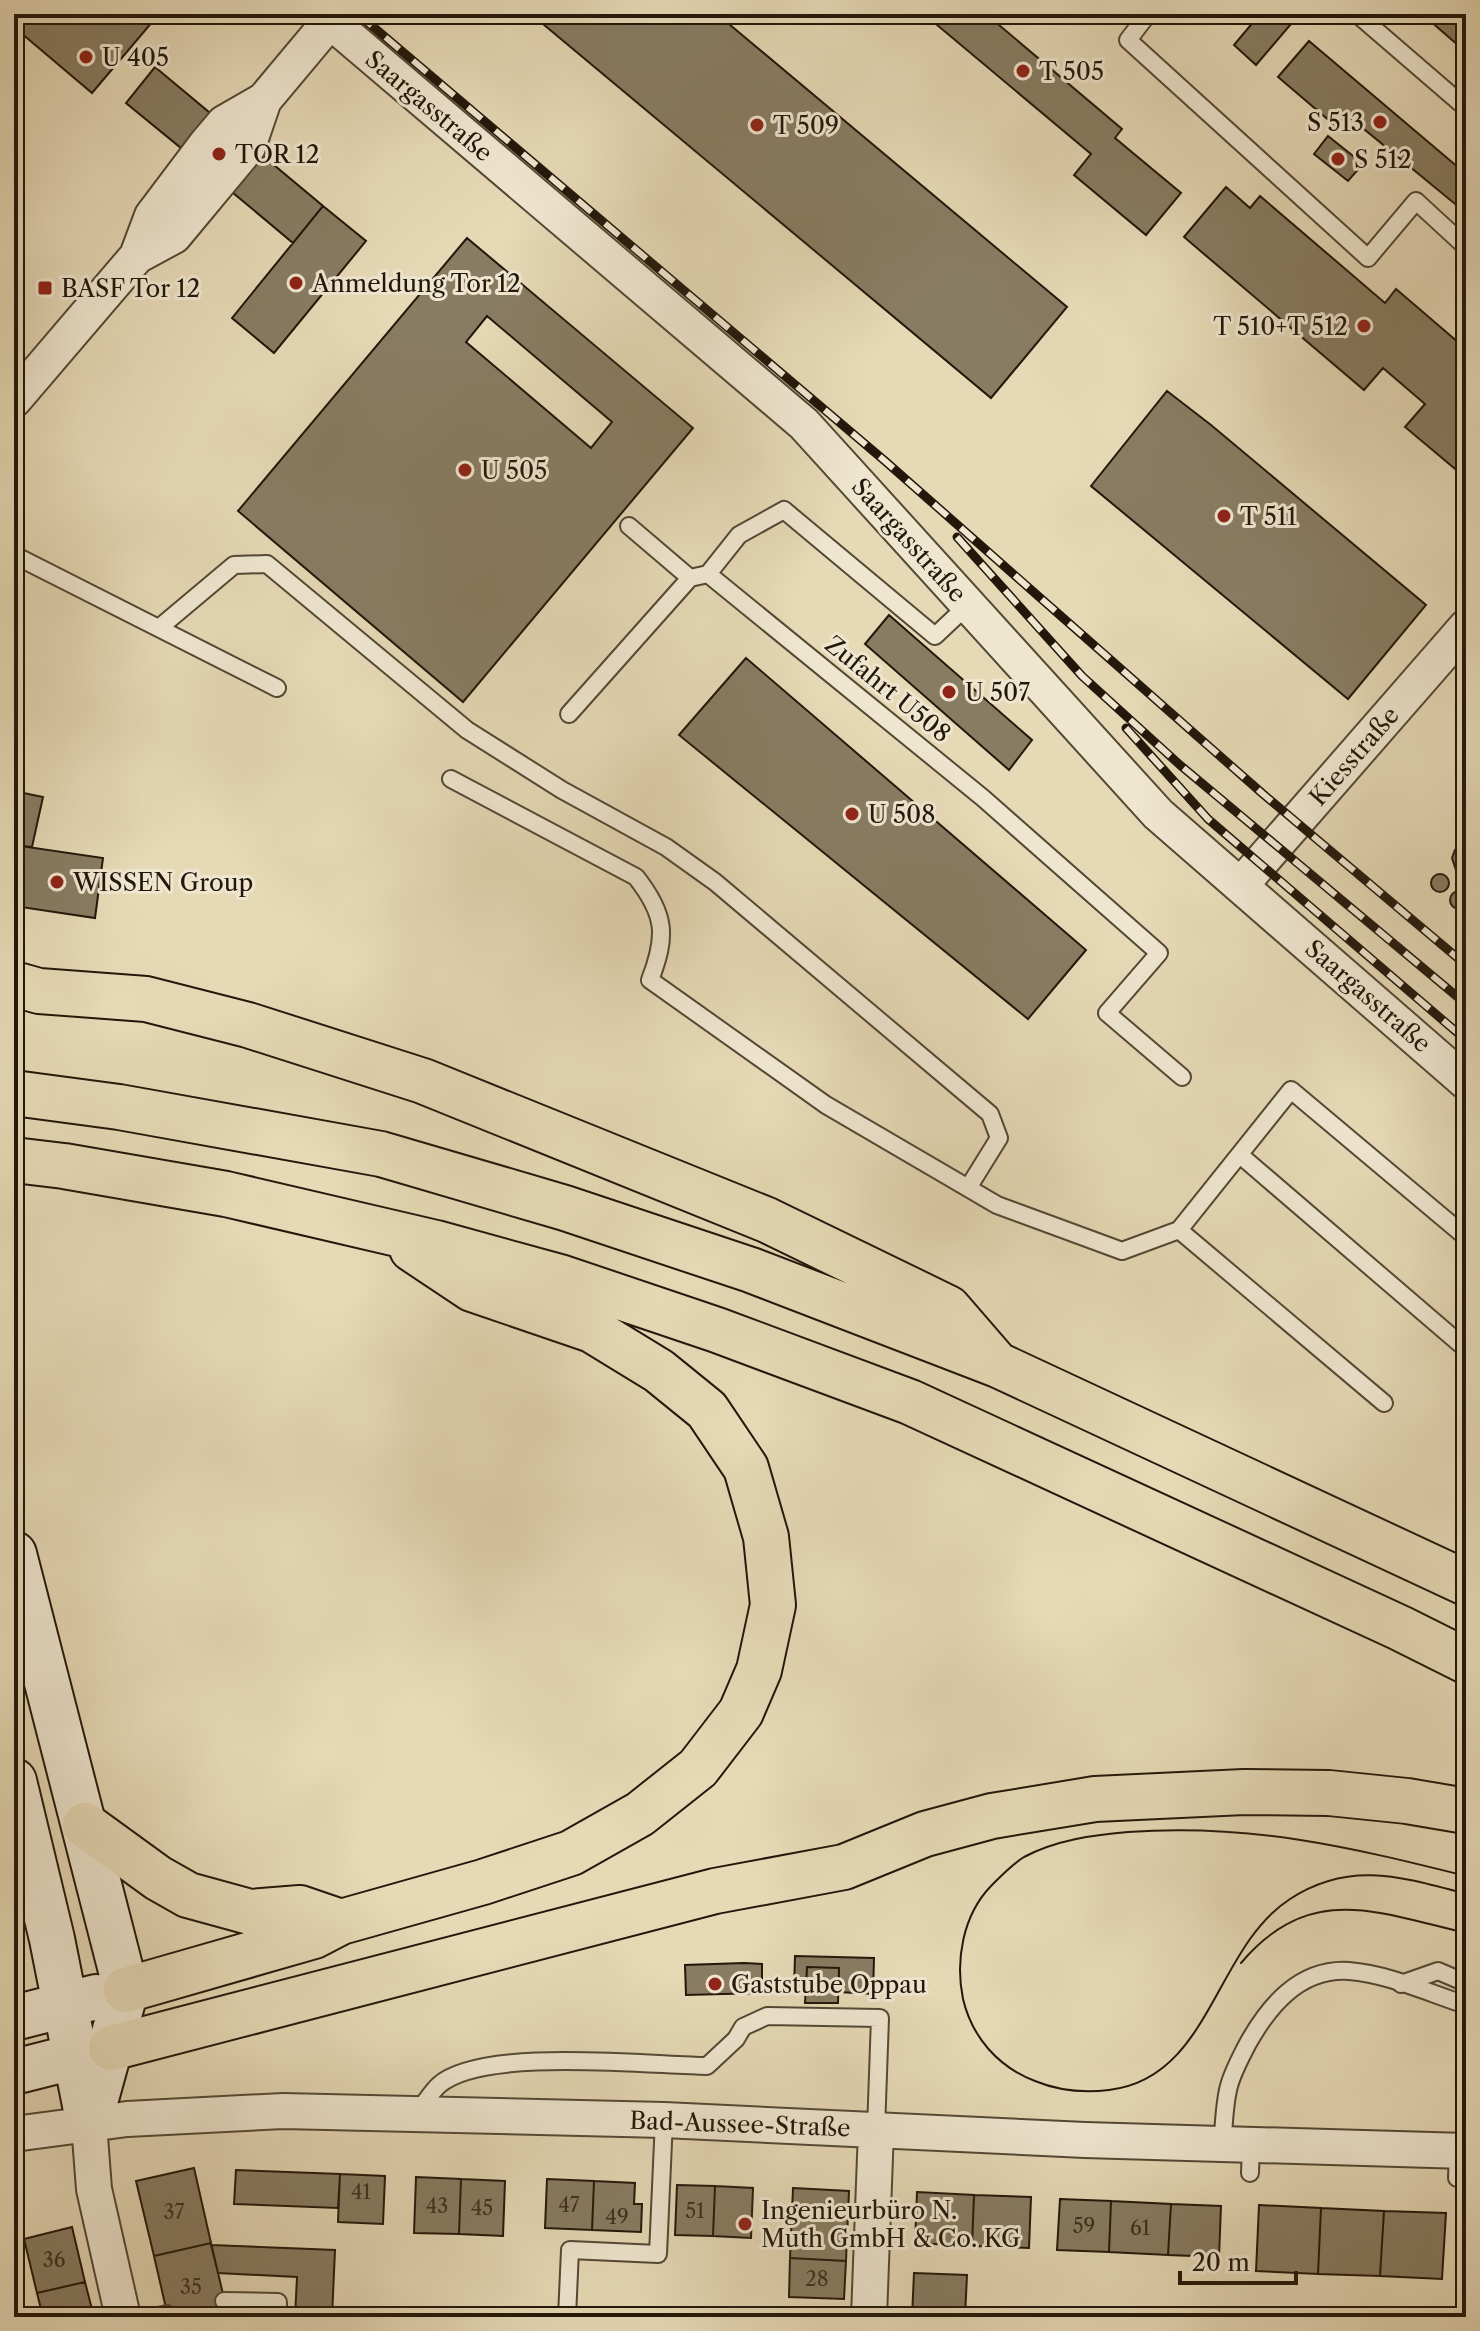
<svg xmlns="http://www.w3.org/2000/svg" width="1480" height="2331" font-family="'Libre Caslon Text',serif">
  <rect width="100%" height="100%" fill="#e6d9b6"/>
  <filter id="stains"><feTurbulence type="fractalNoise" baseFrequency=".0025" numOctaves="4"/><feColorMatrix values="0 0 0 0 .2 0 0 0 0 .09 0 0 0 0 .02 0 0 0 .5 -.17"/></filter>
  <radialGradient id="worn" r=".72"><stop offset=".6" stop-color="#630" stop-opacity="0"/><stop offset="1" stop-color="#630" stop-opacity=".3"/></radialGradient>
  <path fill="#887c63" stroke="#22170a" stroke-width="2" fill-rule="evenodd" d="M 14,14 L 159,14 L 92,93 L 14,27 Z
    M 531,14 L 717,14 L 1067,307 L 991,398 Z
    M 924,14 L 986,14 L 1122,129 L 1115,138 L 1181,193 L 1146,235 L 1074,175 L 1091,154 Z
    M 1260,14 L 1293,14 L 1297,17 L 1256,65 L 1234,45 Z
    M 1422,14 L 1466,14 L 1466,52 Z
    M 1309,41 L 1466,174 L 1466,213 L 1348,116 L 1338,128 L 1278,77 Z
    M 155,67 L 210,113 L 181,148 L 126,103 Z
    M 1328,136 L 1363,164 L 1348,181 L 1314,154 Z
    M 262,155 L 323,206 L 293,243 L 232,192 Z
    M 1226,187 L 1250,208 L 1260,196 L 1385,303 L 1396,289 L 1466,349 L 1466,478 L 1405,427 L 1425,404 L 1383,368 L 1364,390 L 1184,237 Z
    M 323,206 L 366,241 L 274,353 L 232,318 Z
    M 467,238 L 693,428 L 463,702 L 238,511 ZM 487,316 L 612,422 L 591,448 L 466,342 Z
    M 1167,391 L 1211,425 L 1426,605 L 1348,699 L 1091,486 Z
    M 889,615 L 1032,740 L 1009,770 L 865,644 Z
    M 746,658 L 1086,950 L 1028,1019 L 679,735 Z
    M 14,791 L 43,797 L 32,847 L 14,845 Z
    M 1465,843 L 1466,843 L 1466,875 L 1456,870 L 1452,858 L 1455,850 Z
    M 14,845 L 103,858 L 95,918 L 14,906 Z
    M1431 883a9 9 0 1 1 18 0a9 9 0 1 1-18 0Z
    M1450 900a9 9 0 1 1 18 0a9 9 0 1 1-18 0Z
    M 795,1956 L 874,1958 L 873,1994 L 839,1992 L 839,1968 L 807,1967 L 806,1991 L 794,1991 Z
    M 744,1963 L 762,1964 L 762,1993 L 686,1995 L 685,1965 Z
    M 807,1967 L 839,1968 L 838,2003 L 805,2003 Z
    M 194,2168 L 211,2243 L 154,2256 L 136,2181 Z
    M 236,2170 L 340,2174 L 338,2208 L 234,2204 Z
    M 340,2174 L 385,2176 L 383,2224 L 338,2222 Z
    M 416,2177 L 461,2179 L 459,2234 L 414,2233 Z
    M 461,2179 L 505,2181 L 503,2236 L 459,2234 Z
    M 547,2179 L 594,2181 L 592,2230 L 545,2228 Z
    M 594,2181 L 635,2183 L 634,2204 L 642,2204 L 641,2232 L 592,2230 Z
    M 677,2185 L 715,2186 L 713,2236 L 675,2235 Z
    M 715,2186 L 753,2188 L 751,2238 L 713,2236 Z
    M 793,2188 L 849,2191 L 846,2261 L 790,2258 Z
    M 917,2192 L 974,2195 L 972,2246 L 915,2243 Z
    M 974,2195 L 1031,2197 L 1029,2248 L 972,2246 Z
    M 1060,2199 L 1111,2201 L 1109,2252 L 1057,2250 Z
    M 1111,2201 L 1171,2204 L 1168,2255 L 1109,2252 Z
    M 1171,2204 L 1221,2206 L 1219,2257 L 1168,2255 Z
    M 1259,2205 L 1321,2208 L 1318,2274 L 1256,2271 Z
    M 1321,2208 L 1384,2211 L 1380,2276 L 1318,2274 Z
    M 1384,2211 L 1446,2213 L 1442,2279 L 1380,2276 Z
    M 72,2227 L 85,2282 L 37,2293 L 24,2239 Z
    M 211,2243 L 227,2311 L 203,2317 L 168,2317 L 154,2256 Z
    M 211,2245 L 335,2250 L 332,2317 L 295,2317 L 297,2277 L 218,2273 Z
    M 790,2258 L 846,2261 L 844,2299 L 789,2297 Z
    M 914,2273 L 967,2275 L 965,2317 L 912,2317 Z
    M 85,2282 L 94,2317 L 43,2317 L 37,2293 Z"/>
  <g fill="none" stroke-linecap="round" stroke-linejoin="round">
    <g stroke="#534835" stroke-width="20">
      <path id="lane" d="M 1148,14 L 1128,40 L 1368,258 L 1416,201 L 1466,247
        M 1357,14 L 1466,108
        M 629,526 L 690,578
        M 14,555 L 277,688
        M 968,605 L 935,636 L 784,510 L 739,535 L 708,574 L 983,798 L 1159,953 L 1107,1013 L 1182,1077
        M 159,628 L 234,565 L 267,564 L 467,730 L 562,790 L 666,847 L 715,882 L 990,1114 L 999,1138 L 968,1188
        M 569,714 L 690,578 L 708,574
        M 451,779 L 636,877 C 666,915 667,936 650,980 L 826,1105 L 968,1188 L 997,1205 L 1122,1251 L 1179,1230 L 1291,1090 L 1466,1237
        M 1240,1155 L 1466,1349
        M 1179,1230 L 1384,1403
        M 1401,1984 L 1438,1971 L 1466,1983
        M 416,2114 C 424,2105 431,2092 439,2085 C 482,2047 647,2065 707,2066 L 736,2039 L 743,2027 L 767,2016 L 880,2018 L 876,2130
        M 1222,2145 C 1224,2127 1224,2108 1228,2090 C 1231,2075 1240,2059 1247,2045 C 1268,2007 1299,1968 1349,1971 C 1388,1974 1429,1993 1466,2005
        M 1250,2173 L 1251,2145
        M 1457,2178 L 1458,2151
        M 224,2301 L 278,2302 L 278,2317
        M 155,2317 L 167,2314
        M 567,2317 L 570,2250 L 658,2254 L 664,2120"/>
    </g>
    <g stroke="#534835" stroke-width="38">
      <path id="street" d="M 330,21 L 804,424 L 1158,814 L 1466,1082
        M 137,256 L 152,216 L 207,143 L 224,123 L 264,100 L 336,14
        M 14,400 L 137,256 L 174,236 L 248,147 L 264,100
        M 1241,885 L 1466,627
        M 89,2124 L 94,2189 L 123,2317
        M 14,2134 L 127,2119 L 283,2111 L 664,2120 L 1085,2140 L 1466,2151
        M 869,2317 L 876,2130"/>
    </g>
    <g stroke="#22170a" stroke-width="48">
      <path id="secondary" d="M 14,1554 L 126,1990 L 89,2124
        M 14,1781 L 52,1939 L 87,2115
        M 14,2018 L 96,1997
        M 14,2072 L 105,2049"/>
    </g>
    <g stroke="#22170a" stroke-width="48">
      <path id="highway" d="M 14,984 L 39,991 L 146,999 L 248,1025 L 423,1081 L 767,1220 L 948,1308 L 993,1360
        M 14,1093 L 119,1107 L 381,1154 L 565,1208 L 751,1270 L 998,1365 L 1466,1583
        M 14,1160 L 64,1166 L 226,1194 L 436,1243 L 563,1278 L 717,1330 L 910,1402 L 1400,1628 L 1466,1661
        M 85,1825 L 158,1878 L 188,1895 L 250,1912 L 300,1908 L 341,1922
        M 126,1990 L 314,1936 L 341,1922 L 483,1882 L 571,1853 L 640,1814 L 698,1768 L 741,1712 L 759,1670 L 773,1605 L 766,1537 L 746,1468 L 707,1410 L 659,1371 L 592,1330 L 472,1289 L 412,1249
        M 111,2048 L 715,1891 L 844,1867 L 925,1834 L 992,1816 L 1095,1799 L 1244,1792 L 1329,1793 L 1407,1801 L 1466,1811"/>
    </g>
    <use href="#lane" stroke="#efe6d0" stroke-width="16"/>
    <use href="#street" stroke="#efe6d0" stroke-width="34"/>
    <use href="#secondary" stroke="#efe6d0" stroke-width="44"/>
    <use href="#highway" stroke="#e6d9b6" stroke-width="44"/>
    <path stroke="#22170a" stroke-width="2" d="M 1466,1876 C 1350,1847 1249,1823 1128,1832 C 1093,1835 1056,1840 1024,1857 C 1011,1865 1002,1875 991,1886 C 963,1915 955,1960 963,1999 C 972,2037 998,2067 1035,2081 C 1059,2091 1083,2093 1109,2090 C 1211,2078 1214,1948 1290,1899 C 1350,1860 1402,1877 1466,1894
      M 1241,1963 C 1310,1881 1379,1913 1466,1933"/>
    <g stroke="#22170a" stroke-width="9">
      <path id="rail" d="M 358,14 L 885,461 L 1263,794 L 1466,965
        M 957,537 L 1082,676 L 1180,765 L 1466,1004
        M 1126,728 L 1208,819 L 1466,1040"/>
    </g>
    <use href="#rail" stroke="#efe6d0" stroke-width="6" stroke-dasharray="18" stroke-linecap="butt"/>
  </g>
  <g fill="#8f2418" stroke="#efe6d0" stroke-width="3">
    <circle cx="86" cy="57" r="8"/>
    <circle cx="1023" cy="71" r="8"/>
    <circle cx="1380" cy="122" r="8"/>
    <circle cx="757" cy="125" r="8"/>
    <circle cx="219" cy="154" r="8"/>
    <circle cx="1338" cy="159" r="8"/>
    <circle cx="296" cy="283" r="8"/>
    <rect x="37" y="280" width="16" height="16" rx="4"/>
    <circle cx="1364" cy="326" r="8"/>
    <circle cx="465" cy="470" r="8"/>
    <circle cx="1224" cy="516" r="8"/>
    <circle cx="949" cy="692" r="8"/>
    <circle cx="852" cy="814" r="8"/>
    <circle cx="57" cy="882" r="8"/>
    <circle cx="715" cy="1984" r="8"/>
    <circle cx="745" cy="2224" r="8"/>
  </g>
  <g text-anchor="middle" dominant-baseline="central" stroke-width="6" stroke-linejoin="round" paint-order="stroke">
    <g font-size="20" fill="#3c3020">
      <text x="361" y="2192">41</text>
      <text x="569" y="2205">47</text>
      <text x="437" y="2206">43</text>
      <text x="482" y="2208">45</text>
      <text x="695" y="2211">51</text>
      <text x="174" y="2212">37</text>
      <text x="617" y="2217">49</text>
      <text x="1084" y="2226">59</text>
      <text x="1140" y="2228">61</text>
      <text x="54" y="2260">36</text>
      <text x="817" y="2279">28</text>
      <text x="191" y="2287">35</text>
    </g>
    <g font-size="24" fill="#22170a" stroke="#efe6d0" text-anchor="start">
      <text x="102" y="57">U 405</text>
      <text x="1039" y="71">T 505</text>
      <text x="1364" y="122" text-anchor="end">S 513</text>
      <text x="773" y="125">T 509</text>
      <text x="235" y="154">TOR 12</text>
      <text x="1354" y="159">S 512</text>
      <text x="312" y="283">Anmeldung Tor 12</text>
      <text x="61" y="288">BASF Tor 12</text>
      <text x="1348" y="326" text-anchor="end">T 510+T 512</text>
      <text x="481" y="470">U 505</text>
      <text x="1240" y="516">T 511</text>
      <text x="965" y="692">U 507</text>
      <text x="868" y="814">U 508</text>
      <text x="73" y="882">WISSEN Group</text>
      <text x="731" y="1984">Gaststube Oppau</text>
      <text x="761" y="2210">Ingenieurbüro N.<tspan x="761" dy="28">Muth GmbH &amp; Co. KG</tspan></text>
    </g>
    <g font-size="24" fill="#22170a" stroke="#efe6d0">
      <text transform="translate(429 106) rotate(40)">Saargasstraße</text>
      <text transform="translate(909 540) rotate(48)">Saargasstraße</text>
      <text transform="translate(888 689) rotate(39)">Zufahrt U508</text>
      <text transform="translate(1354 756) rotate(-49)">Kiesstraße</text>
      <text transform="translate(1368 996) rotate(41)">Saargasstraße</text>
      <text transform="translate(740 2124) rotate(2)">Bad-Aussee-Straße</text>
    </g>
  </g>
  <rect width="1480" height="2331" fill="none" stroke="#e6d9b6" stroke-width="48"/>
  <rect x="16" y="16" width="1448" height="2299" fill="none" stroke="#22170a" stroke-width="4"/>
  <rect x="24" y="24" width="1432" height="2283" fill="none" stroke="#22170a" stroke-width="2"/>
  <path d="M1180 2271v12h116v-12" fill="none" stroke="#22170a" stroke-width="4"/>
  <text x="1192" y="2271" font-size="24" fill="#22170a" stroke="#efe6d0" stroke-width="6" paint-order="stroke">20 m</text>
  <rect width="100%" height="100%" filter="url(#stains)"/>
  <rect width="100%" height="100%" fill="url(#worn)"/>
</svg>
